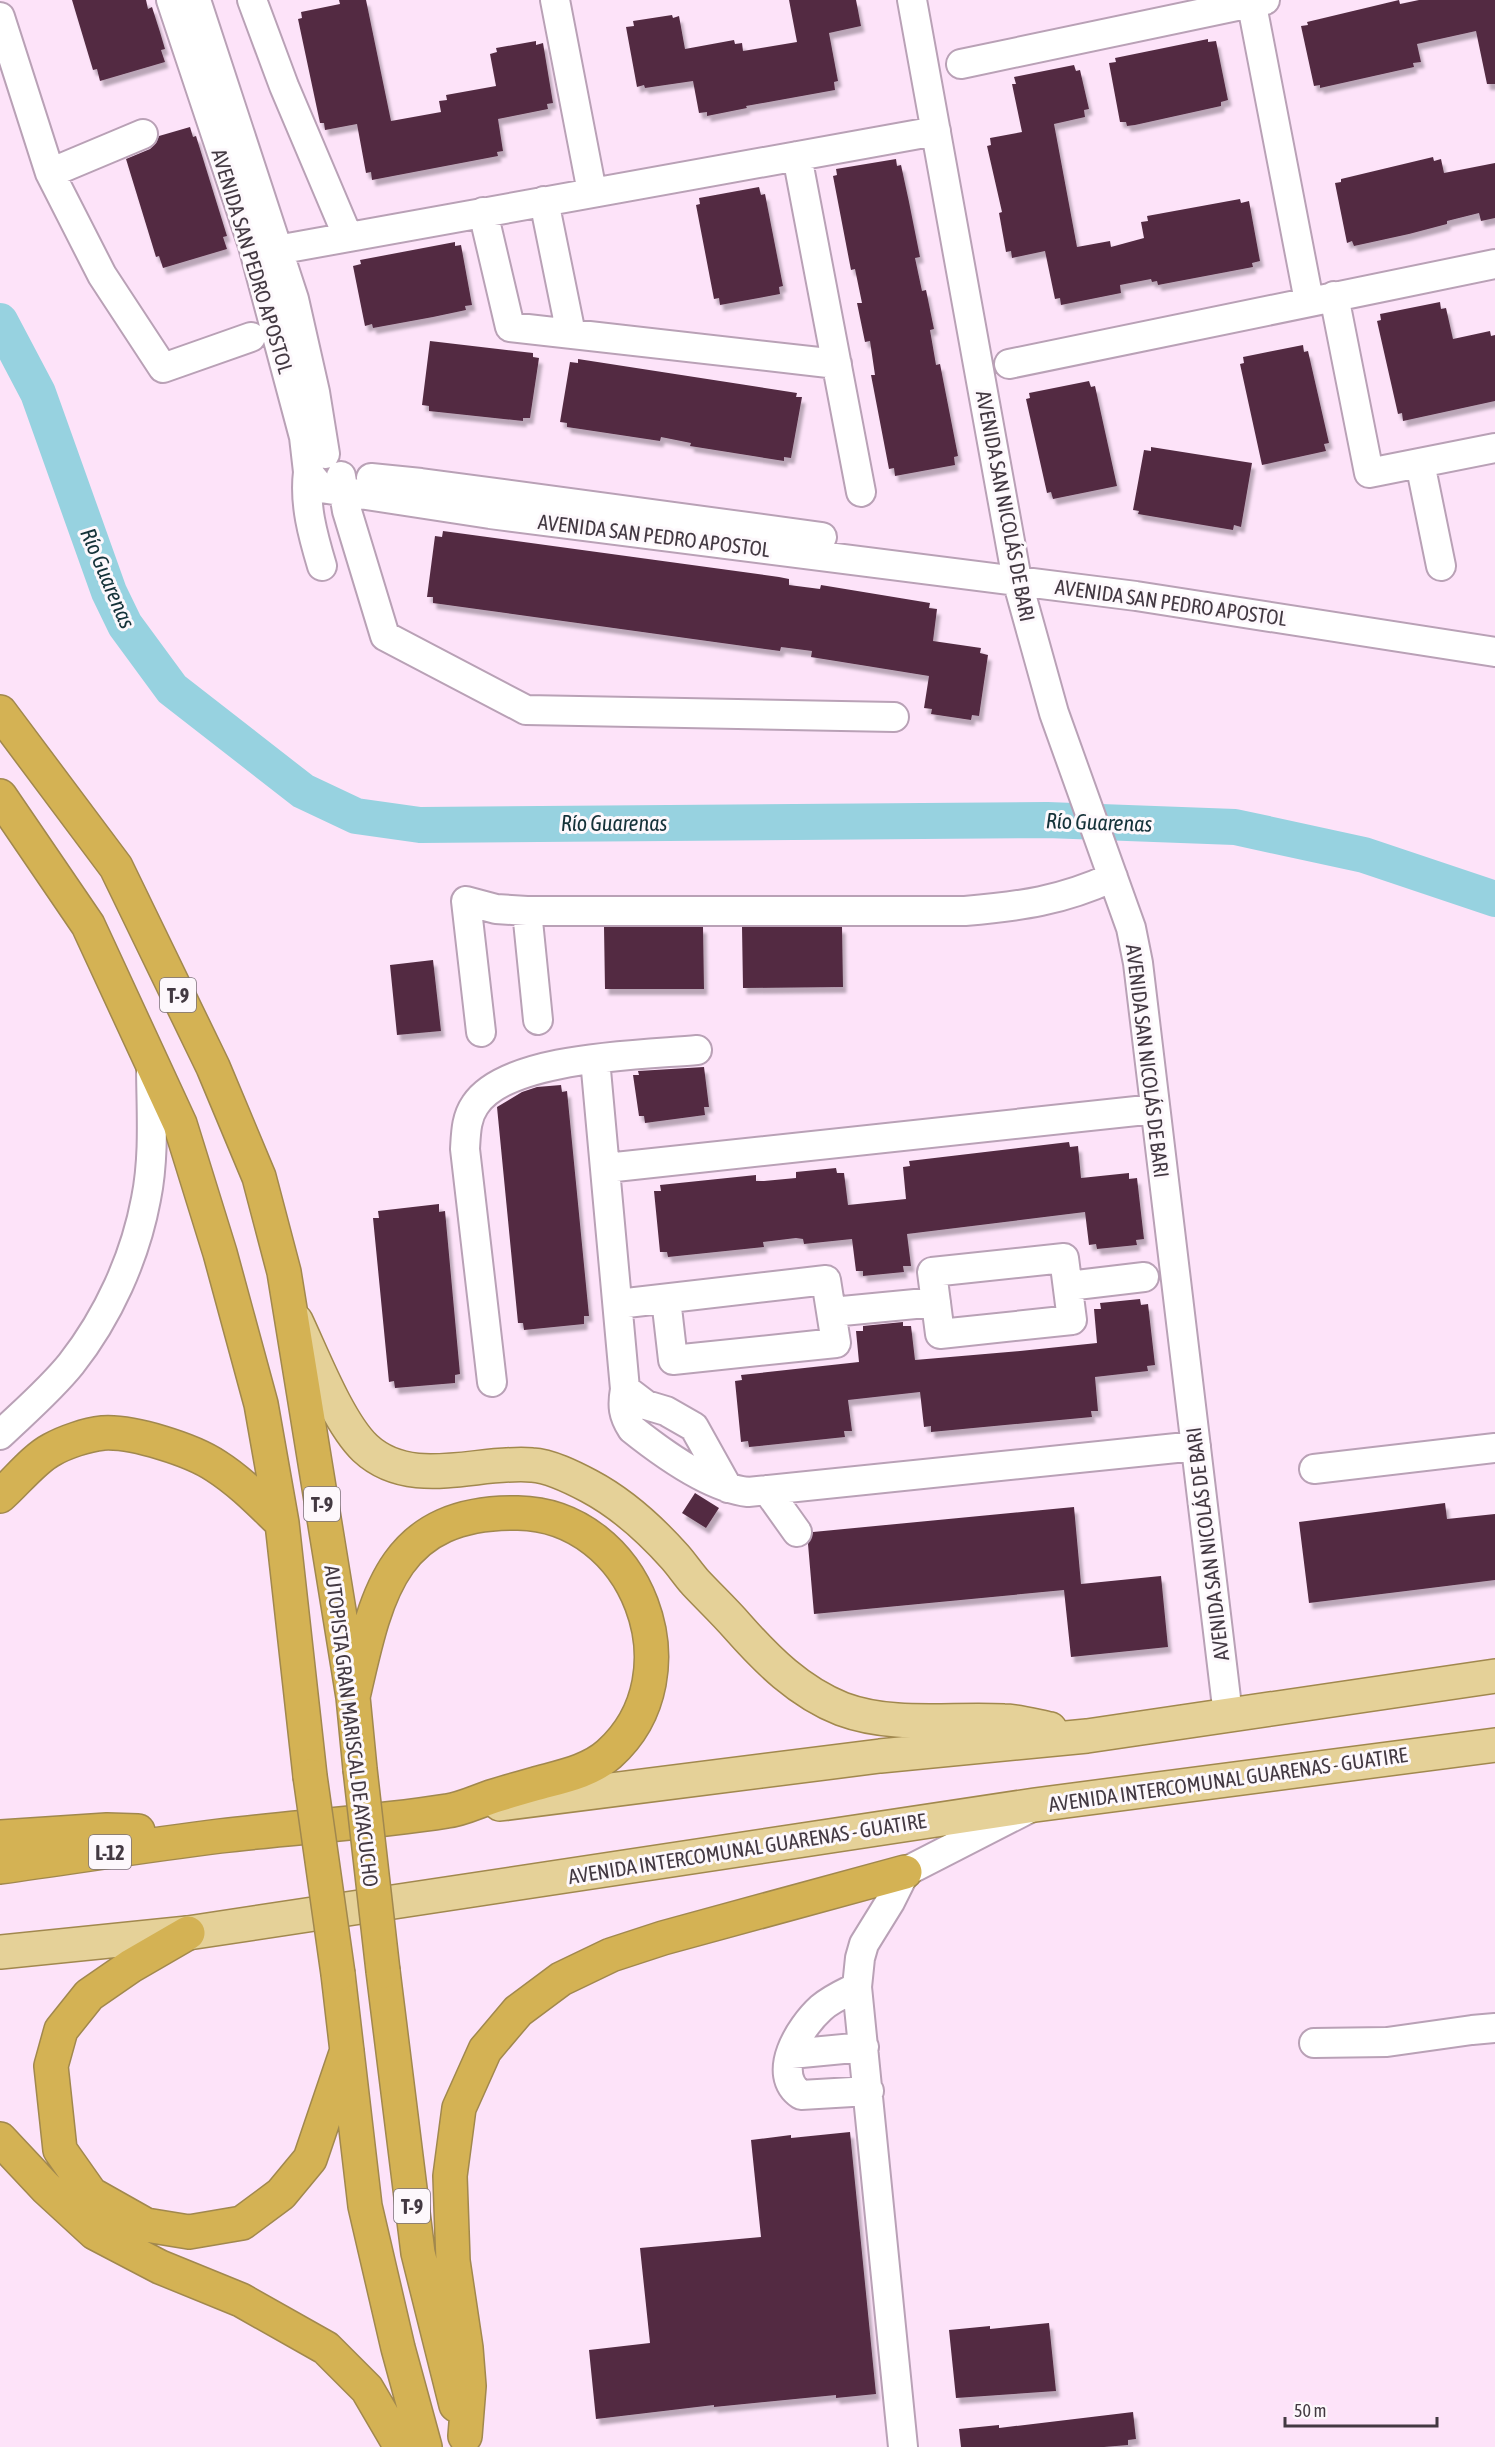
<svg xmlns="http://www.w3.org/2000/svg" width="1495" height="2447" font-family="'Asap Condensed',sans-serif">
  <defs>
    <filter id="shadow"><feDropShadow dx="3.5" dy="6" stdDeviation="1.5" flood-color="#0004"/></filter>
  </defs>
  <rect width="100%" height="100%" fill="#fde3f9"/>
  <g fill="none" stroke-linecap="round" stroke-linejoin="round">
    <path stroke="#97d2e0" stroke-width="36" d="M 0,321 L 38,393 L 109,592 L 125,625 L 172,689 L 303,791 L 356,816 L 420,825 L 1047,820 L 1235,827 L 1364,855 L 1495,899"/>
  </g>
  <path fill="#522c42" filter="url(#shadow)" d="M 72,0 L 146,0 L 148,9 L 152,7 L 160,32 L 165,49 L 161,50 L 165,62 L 100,81 L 97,69 L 93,70 Z
    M 339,0 L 366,0 L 391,121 L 441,112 L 439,101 L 447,100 L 446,95 L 496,86 L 490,54 L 497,52 L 496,48 L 536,41 L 536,45 L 543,43 L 553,103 L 547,104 L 548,109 L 498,119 L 503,151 L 497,152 L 498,156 L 372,180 L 371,172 L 366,173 L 357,124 L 325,130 L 324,123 L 320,123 L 298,19 L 302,18 L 301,12 L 340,4 Z
    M 789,0 L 856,0 L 861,26 L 829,33 L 838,81 L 834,82 L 835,90 L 746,106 L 747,108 L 707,116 L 707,112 L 699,113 L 693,81 L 645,88 L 644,85 L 637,87 L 626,27 L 634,26 L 633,21 L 672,15 L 673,18 L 679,16 L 685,49 L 734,40 L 735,44 L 742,43 L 743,51 L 797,42 Z
    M 1399,0 L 1400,4 L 1419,0 L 1495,0 L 1495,84 L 1487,84 L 1476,31 L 1417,44 L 1421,62 L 1413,63 L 1414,67 L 1320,88 L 1320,85 L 1314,86 L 1301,26 L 1308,25 L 1307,22 Z
    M 1208,39 L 1208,42 L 1216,41 L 1228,100 L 1221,102 L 1221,106 L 1135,125 L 1127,126 L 1126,122 L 1120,122 L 1109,63 L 1116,62 L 1115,58 Z
    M 1074,65 L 1076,71 L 1080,70 L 1089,109 L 1084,110 L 1085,117 L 1054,124 L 1077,247 L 1110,241 L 1111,247 L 1144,238 L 1141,222 L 1148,221 L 1147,216 L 1240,199 L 1241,203 L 1249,201 L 1260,261 L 1252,263 L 1253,267 L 1158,285 L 1157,281 L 1152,282 L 1151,279 L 1120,285 L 1121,293 L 1061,305 L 1060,298 L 1055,299 L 1045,251 L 1012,258 L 1011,251 L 1006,252 L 999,213 L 1002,212 L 987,146 L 991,145 L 990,138 L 1022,132 L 1012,84 L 1016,84 L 1014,77 Z
    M 190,127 L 193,137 L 196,136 L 227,236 L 223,237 L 227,249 L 163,268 L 159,256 L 156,257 L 126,159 L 150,149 L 156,143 L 159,136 Z
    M 1433,157 L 1434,161 L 1441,159 L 1444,173 L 1495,163 L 1495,218 L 1481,221 L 1479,213 L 1447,221 L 1447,224 L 1409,234 L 1354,246 L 1352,241 L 1347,243 L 1335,183 L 1341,182 L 1341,179 Z
    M 896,159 L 897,166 L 901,165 L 909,202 L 920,257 L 915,258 L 922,291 L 926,290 L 934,329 L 930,330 L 936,365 L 940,364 L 958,456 L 954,457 L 955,465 L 895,476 L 894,468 L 889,469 L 871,375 L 875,375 L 870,341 L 865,342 L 857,303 L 862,303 L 855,269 L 851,270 L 833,176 L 837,175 L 836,169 Z
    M 759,187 L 761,195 L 765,194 L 783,286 L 779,287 L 780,294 L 720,305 L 719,298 L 714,299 L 696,205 L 700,204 L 699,198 Z
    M 455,242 L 455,246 L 461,245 L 472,305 L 465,306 L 466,310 L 433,317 L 373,328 L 372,324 L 365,326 L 353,266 L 361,264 L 360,260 Z
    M 1440,302 L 1441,309 L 1446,308 L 1453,339 L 1490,331 L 1491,336 L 1495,335 L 1495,401 L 1403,421 L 1402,413 L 1398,414 L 1377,321 L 1381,320 L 1380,314 Z
    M 430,341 L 533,353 L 533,357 L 539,358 L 530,418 L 523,418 L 523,421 L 429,411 L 429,406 L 422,405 Z
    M 1303,345 L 1304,352 L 1308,351 L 1329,443 L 1324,444 L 1326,451 L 1262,465 L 1240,364 L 1244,363 L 1243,357 Z
    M 578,359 L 797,393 L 796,397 L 802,397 L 791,458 L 784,457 L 784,461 L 690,446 L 691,443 L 661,437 L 660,441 L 567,427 L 567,423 L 560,422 L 570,362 L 578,363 Z
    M 1089,381 L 1091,387 L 1095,386 L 1117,486 L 1053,499 L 1051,492 L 1047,493 L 1026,399 L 1030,398 L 1029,393 Z
    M 1151,447 L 1252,463 L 1241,527 L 1234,525 L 1233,530 L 1215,527 L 1138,514 L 1139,511 L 1133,510 L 1144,450 L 1151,451 Z
    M 443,531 L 779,577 L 789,579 L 789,585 L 820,589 L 821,585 L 930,603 L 929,608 L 937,609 L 933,641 L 981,648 L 980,653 L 988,655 L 979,716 L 972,715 L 971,720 L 931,714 L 932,709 L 924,708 L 929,676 L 811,657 L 812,651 L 781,647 L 780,651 L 433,603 L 433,597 L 427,597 L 435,536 L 442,537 Z
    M 604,927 L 703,927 L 704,989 L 605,989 Z
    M 742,927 L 842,927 L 843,987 L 743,988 Z
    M 433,960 L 441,1031 L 397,1035 L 390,965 Z
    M 704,1067 L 709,1107 L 704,1107 L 705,1115 L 645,1123 L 644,1116 L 639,1116 L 633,1075 L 639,1075 L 638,1071 Z
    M 561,1085 L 562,1092 L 567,1091 L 589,1316 L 584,1316 L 584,1324 L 524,1330 L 523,1323 L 518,1323 L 497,1107 L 522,1092 L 537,1087 Z
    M 1069,1142 L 1070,1147 L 1078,1146 L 1081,1178 L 1129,1173 L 1129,1179 L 1137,1178 L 1144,1239 L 1136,1240 L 1137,1245 L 1097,1249 L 1096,1244 L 1089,1245 L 1085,1212 L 907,1234 L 911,1266 L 903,1266 L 904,1272 L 863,1276 L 863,1271 L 856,1271 L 852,1239 L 804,1244 L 803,1239 L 796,1238 L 763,1242 L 764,1247 L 668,1257 L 667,1252 L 660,1252 L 654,1191 L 661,1191 L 660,1185 L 756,1175 L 756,1181 L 764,1181 L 796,1178 L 796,1172 L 836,1168 L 837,1173 L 844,1173 L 848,1205 L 906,1199 L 903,1167 L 910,1166 L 909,1161 Z
    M 439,1204 L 439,1212 L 445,1211 L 460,1374 L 455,1375 L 455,1383 L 395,1388 L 394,1381 L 389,1382 L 373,1218 L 379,1218 L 378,1211 Z
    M 1140,1299 L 1141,1305 L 1148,1304 L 1155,1365 L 1147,1366 L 1148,1371 L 1095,1377 L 1098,1411 L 1091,1411 L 1092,1417 L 931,1432 L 931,1426 L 924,1427 L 920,1392 L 848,1400 L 852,1431 L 844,1431 L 845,1437 L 749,1447 L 748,1441 L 741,1442 L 735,1381 L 742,1380 L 741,1375 L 859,1362 L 856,1331 L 863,1331 L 863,1326 L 903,1322 L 903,1326 L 911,1326 L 915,1360 L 1020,1351 L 1097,1343 L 1094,1309 L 1101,1309 L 1100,1303 Z
    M 695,1493 L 719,1508 L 706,1528 L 682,1513 Z
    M 1445,1503 L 1447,1519 L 1495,1514 L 1495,1580 L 1309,1603 L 1299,1522 Z
    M 1074,1507 L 1081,1584 L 1161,1576 L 1168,1647 L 1071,1657 L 1064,1590 L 814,1614 L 808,1544 L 813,1532 Z
    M 850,2132 L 876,2394 L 836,2398 L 836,2395 L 714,2407 L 714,2405 L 596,2419 L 589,2350 L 650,2343 L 640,2248 L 761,2237 L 751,2140 L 791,2135 L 791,2138 Z
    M 1049,2323 L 1056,2391 L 956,2398 L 949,2330 L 990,2326 L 990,2329 Z
    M 1133,2412 L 1136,2439 L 1128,2440 L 1128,2445 L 1104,2447 L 961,2447 L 959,2429 L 999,2425 L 999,2428 Z"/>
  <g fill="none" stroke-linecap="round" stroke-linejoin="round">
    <g stroke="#b9a1b6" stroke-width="32">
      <path id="minor" d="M 171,0 L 253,246 L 304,437 L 308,472 L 321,488 L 490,514 L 1136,596 L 1495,652
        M 196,0 L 294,299 L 315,392 L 325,454
        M 252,0 L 284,86 L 348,237
        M 555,0 L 592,192
        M 912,0 L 1017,580 L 1054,713 L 1131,928 L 1138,963 L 1228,1715
        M 1251,0 L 1309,301
        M 0,17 L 50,173 L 102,275 L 163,368 L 251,337
        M 961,64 L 1265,0
        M 797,156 L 861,492
        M 50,173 L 143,134
        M 544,201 L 571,334
        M 483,212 L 510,327 L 837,364
        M 277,250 L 936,131
        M 1334,296 L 1369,473 L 1495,448
        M 1009,364 L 1495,264
        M 1420,463 L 1441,566
        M 308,472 C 304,504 313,536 322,566
        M 341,476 L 347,511 L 385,636 L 526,710 L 894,717
        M 371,478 L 421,483 L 822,537
        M 527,911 L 538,1020
        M 481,1032 L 466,901 L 496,909 L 527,911 L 965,911 C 1021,906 1061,901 1113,877
        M 595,1059 L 625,1389 C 622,1406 623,1415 632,1429 C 662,1453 711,1488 748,1492 L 1196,1446
        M 606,1168 L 1155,1109
        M 1064,1258 L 1072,1320 L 940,1334 L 932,1272 Z
        M 1068,1286 L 1144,1277
        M 618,1304 L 826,1280 L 836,1343 L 673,1360 L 666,1299
        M 832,1312 L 936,1302
        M 492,1382 L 465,1149 C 466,1133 466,1118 475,1105 C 507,1056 643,1055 697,1050
        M 625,1389 L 646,1405 L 666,1411 L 694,1427 L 728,1488
        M 0,1435 C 24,1412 50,1390 71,1364 C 108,1317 135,1258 146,1199 C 155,1155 151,1107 151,1063
        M 1314,1469 L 1495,1448
        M 767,1490 L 797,1532
        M 857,1987 C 845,1993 831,1999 821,2008 C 800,2027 770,2074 801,2095 L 869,2091
        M 1314,2043 L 1387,2042 L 1472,2030 L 1495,2028
        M 791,2054 L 864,2047
        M 903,2447 L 857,1987 L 860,1958 L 864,1944 L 890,1902 L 905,1872 L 1028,1809"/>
    </g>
    <g stroke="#a1884e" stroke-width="36">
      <path id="major" d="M 296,1321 C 313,1357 338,1422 365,1448 C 411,1491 478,1460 532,1465 C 550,1466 572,1477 589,1486 C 621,1503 650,1529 675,1557 C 682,1565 688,1574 695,1582 C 709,1597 724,1611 737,1626 C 767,1660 799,1692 842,1709 C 893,1728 951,1718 1004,1721 C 1019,1721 1035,1726 1050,1729
        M 500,1804 L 880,1756 L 1087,1736 L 1495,1676
        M 0,1952 L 188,1933 L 1035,1805 L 1495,1745"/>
    </g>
    <g stroke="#a1884e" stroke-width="36">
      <path id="highway" d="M 0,712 L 116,867 L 213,1067 L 259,1177 L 284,1272 L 353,1697 L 360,1769
        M 0,796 L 88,925 L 180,1124 L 220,1253 L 261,1404 L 282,1523 L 310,1776
        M 0,1496 C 15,1483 34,1459 51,1450 C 65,1442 86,1435 103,1433 C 133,1431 192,1450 216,1466 C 241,1482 261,1503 282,1523
        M 0,1837 L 107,1830 L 138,1831
        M 0,1867 C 73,1857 147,1845 220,1836 C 295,1827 372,1823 447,1811 C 463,1809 478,1801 494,1796 C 507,1792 521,1788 535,1784 C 560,1777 589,1772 609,1754 C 698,1674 637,1515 518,1513 C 391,1511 376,1596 353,1697
        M 188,1933 L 131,1966 L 89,1995 L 61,2030 L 51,2066 L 60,2150 L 91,2194 L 146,2225 L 189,2232 L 242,2223 L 281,2194 L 310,2159 L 347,2050
        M 383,1971 L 418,2253 L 456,2405
        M 338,1974 L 365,2206 L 398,2348 L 425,2447
        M 0,2139 L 46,2188 L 95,2233 L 160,2267 L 241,2300 L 326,2348 L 367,2389 L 401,2447
        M 465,2436 L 469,2386 L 466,2348 L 453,2261 L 450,2176 L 459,2108 L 485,2050 L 518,2011 L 561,1979 L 611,1955 L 663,1938 L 905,1872"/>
    </g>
    <use href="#minor" stroke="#fff" stroke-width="28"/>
    <use href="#major" stroke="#e5d198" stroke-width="33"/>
    <use href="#highway" stroke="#d4b254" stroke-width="33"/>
    <g stroke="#a1884e" stroke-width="36" stroke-linecap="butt">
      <path id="highway-bridge" d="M 360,1769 L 383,1971
        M 310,1776 L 338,1974"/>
    </g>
    <use href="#highway-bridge" stroke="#d4b254" stroke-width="33"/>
  </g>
  <g text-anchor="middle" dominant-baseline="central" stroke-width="6" stroke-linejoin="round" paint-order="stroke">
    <g fill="#fdf8fc" stroke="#7b727a" stroke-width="1.5">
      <rect x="160" y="978" width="36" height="34" rx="4.5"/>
      <rect x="304" y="1487" width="36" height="34" rx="4.5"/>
      <rect x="89" y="1835" width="42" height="34" rx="4.5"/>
      <rect x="394" y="2189" width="36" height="34" rx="4.5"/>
    </g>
    <g font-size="20" font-weight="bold" fill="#433942">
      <text x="178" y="995">T-9</text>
      <text x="322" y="1504">T-9</text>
      <text x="110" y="1852">L-12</text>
      <text x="412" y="2206">T-9</text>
    </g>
    <g font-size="21" fill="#433942" stroke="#fdf8fc">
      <text transform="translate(253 261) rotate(73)">AVENIDA SAN PEDRO APOSTOL</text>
      <text transform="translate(1006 506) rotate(79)">AVENIDA SAN NICOLÁS DE BARI</text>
      <text transform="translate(654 535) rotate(7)">AVENIDA SAN PEDRO APOSTOL</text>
      <text transform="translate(1171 602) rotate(8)">AVENIDA SAN PEDRO APOSTOL</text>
      <text transform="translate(1148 1061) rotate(83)">AVENIDA SAN NICOLÁS DE BARI</text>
      <text transform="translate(1207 1544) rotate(-97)">AVENIDA SAN NICOLÁS DE BARI</text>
      <text transform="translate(352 1726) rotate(83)">AUTOPISTA GRAN MARISCAL DE AYACUCHO</text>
      <text transform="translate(1228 1779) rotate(-8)">AVENIDA INTERCOMUNAL GUARENAS - GUATIRE</text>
      <text transform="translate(747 1848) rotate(-9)">AVENIDA INTERCOMUNAL GUARENAS - GUATIRE</text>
    </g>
    <g font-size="22" font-style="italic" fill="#143239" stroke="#fdf8fc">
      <text transform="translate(108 578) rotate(67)">Río Guarenas</text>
      <text transform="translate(1099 822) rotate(2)">Río Guarenas</text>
      <text x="614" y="823">Río Guarenas</text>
    </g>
  </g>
  <path d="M1285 2417v9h152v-9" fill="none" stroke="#433942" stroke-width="3"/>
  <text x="1294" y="2417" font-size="18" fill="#433942" stroke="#fdf8fc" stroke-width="4.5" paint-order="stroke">50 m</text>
</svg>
